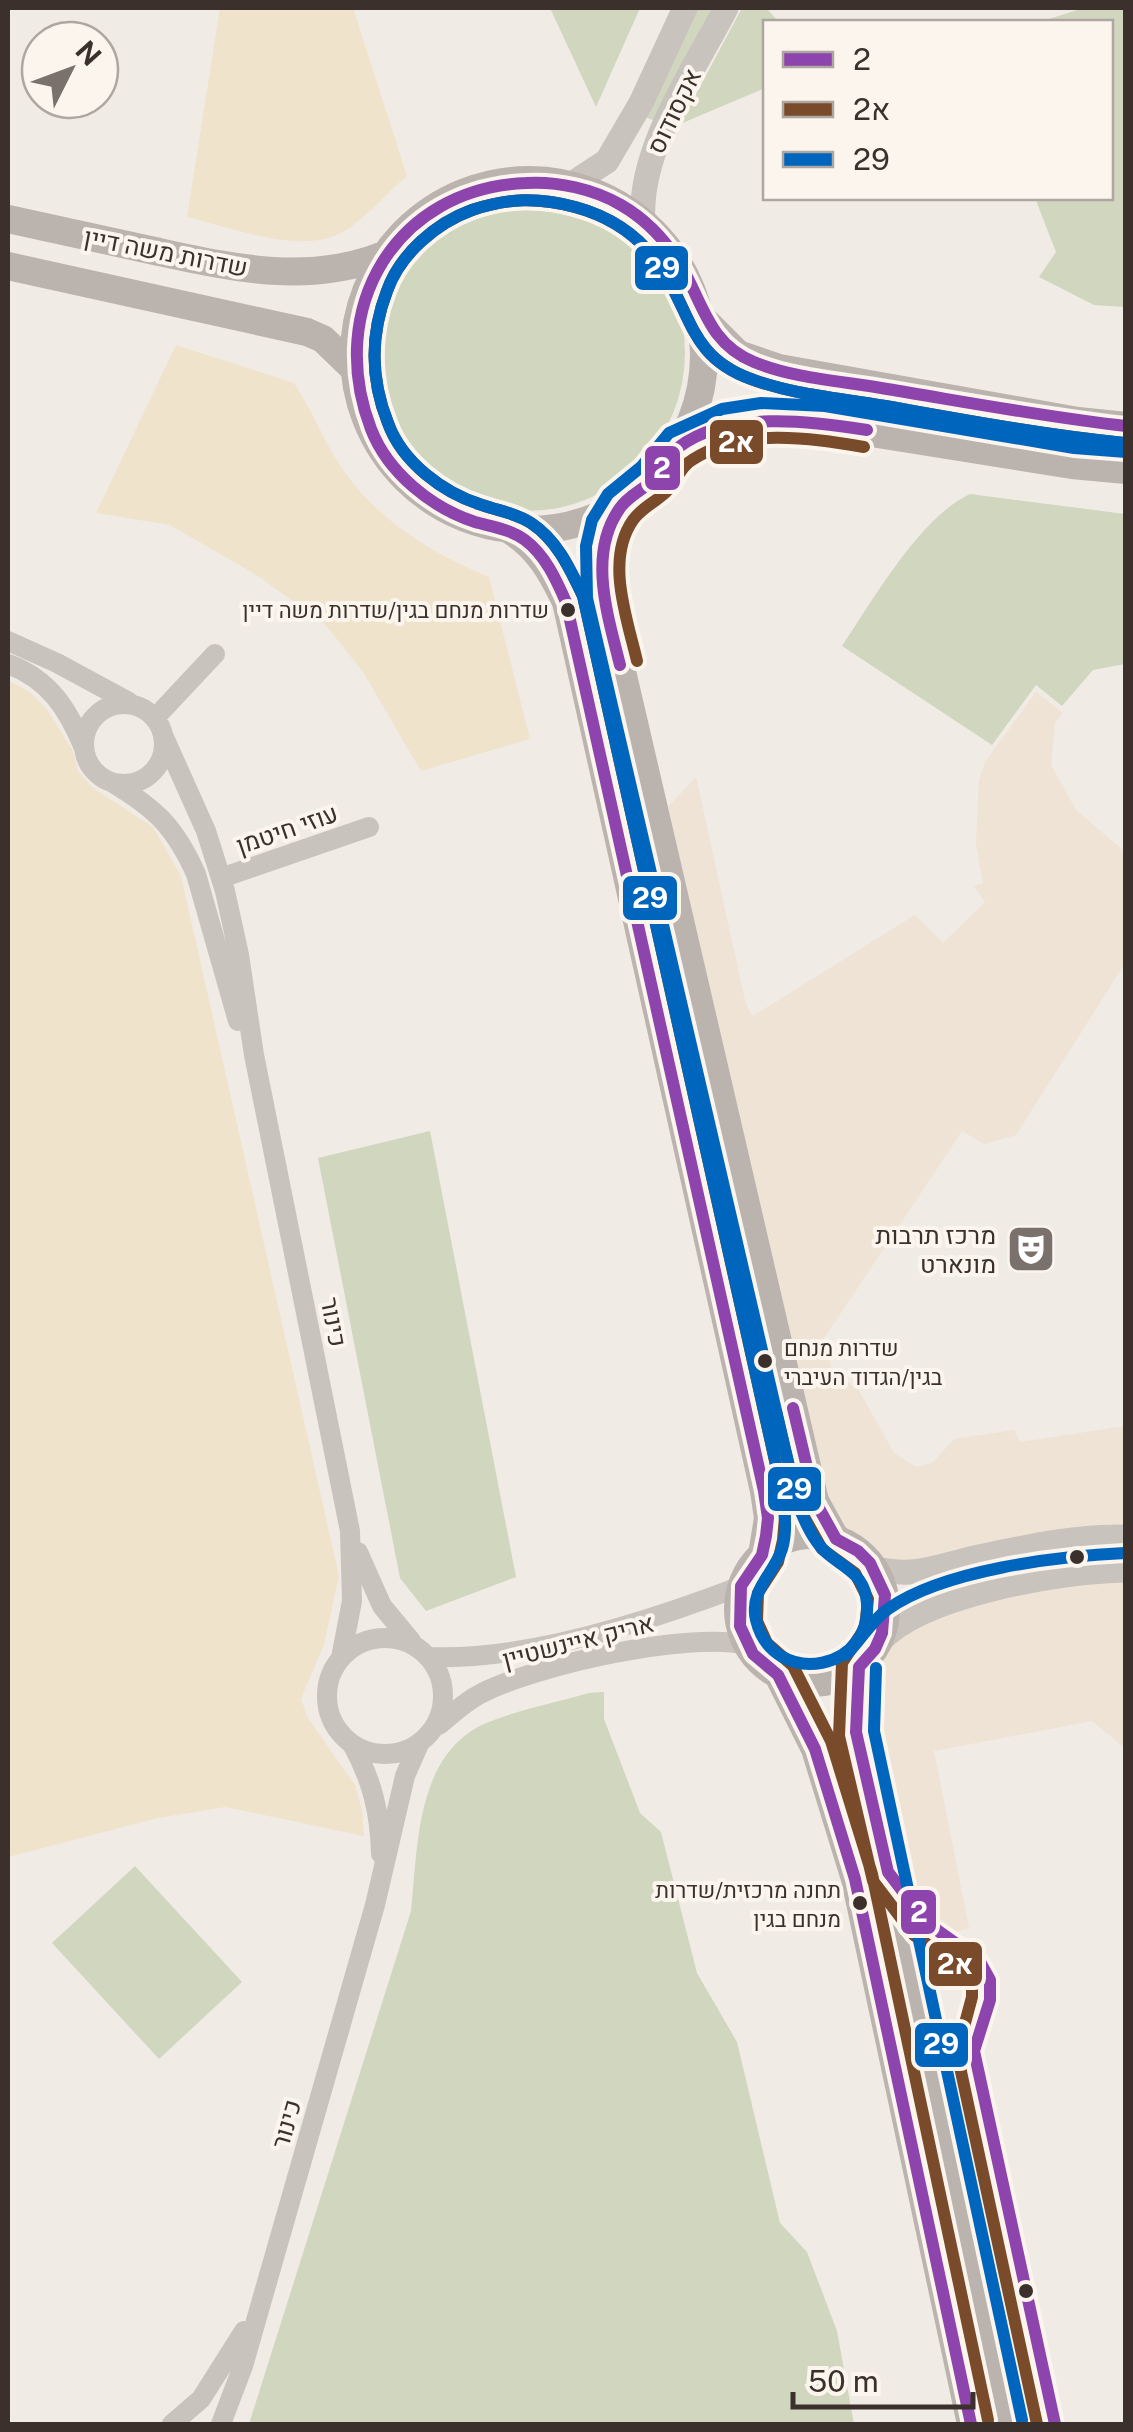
<svg xmlns="http://www.w3.org/2000/svg" width="1133" height="2432" font-family="'Public Sans',Heebo,sans-serif">
  <rect width="100%" height="100%" fill="#f0ebe5"/>
  <path fill="#d1d6bf" d="M 550,8 L 640,8 L 596,107 Z
    M 692,8 L 717,8 L 655,121 L 645,117 Z
    M 742,8 L 766,8 L 779,22 L 766,22 L 765,88 L 680,124 Z
    M 1084,8 L 1125,8 L 1125,307 L 1094,305 L 1039,277 L 1056,252 L 1035,198 L 1110,198 L 1110,22 L 1039,22 Z
    M369 353a158 158 0 1 1 316 0a158 158 0 1 1-316 0Z
    M 970,494 L 1125,514 L 1125,664 L 1093,670 L 1062,706 L 1036,685 L 992,745 L 842,646 C 873,600 920,517 970,494 Z
    M 430,1131 L 516,1577 L 426,1611 L 400,1578 L 318,1158 Z
    M 604,1692 L 604,1719 L 640,1813 L 661,1832 L 697,1973 L 737,2042 L 780,2223 L 807,2252 L 837,2331 L 854,2424 L 249,2424 L 411,1911 C 418,1848 415,1756 484,1724 C 516,1710 555,1703 589,1693 Z
    M 135,1866 L 242,1982 L 159,2059 L 52,1943 Z"/>
  <path fill="#efe3cc" d="M 220,8 L 353,8 L 407,176 C 388,192 362,222 341,233 C 300,255 230,227 187,217 Z
    M 176,345 L 294,383 C 310,407 321,434 336,459 C 371,516 428,552 489,577 L 530,739 L 421,771 L 363,672 L 324,623 L 258,576 L 170,525 L 96,513 Z
    M 8,680 L 31,693 L 46,708 L 73,751 L 78,771 L 93,788 L 153,827 L 181,876 L 339,1576 L 324,1644 L 301,1699 L 308,1718 L 355,1785 L 362,1810 L 364,1836 L 225,1807 L 158,1818 L 8,1857 Z"/>
  <path fill="#eee3d5" d="M 1036,692 L 1063,713 L 1055,723 L 1051,765 L 1076,810 L 1125,852 L 1125,963 L 1016,1135 L 984,1144 L 962,1131 L 822,1341 L 834,1374 L 858,1389 L 894,1453 L 916,1467 L 932,1463 L 954,1439 L 1014,1430 L 1020,1442 L 1125,1426 L 1125,1537 L 907,1575 L 866,1559 L 836,1539 L 668,807 L 696,777 L 746,1005 L 753,1016 L 915,915 L 943,943 L 985,902 L 974,887 L 983,883 L 976,844 L 979,780 L 985,762 Z
    M 1125,1570 L 1125,1748 L 1092,1721 L 934,1751 L 969,1928 L 944,1935 L 927,1923 L 912,1907 L 888,1872 L 859,1667 L 898,1623 Z"/>
  <g fill="none" stroke-linecap="round" stroke-linejoin="round">
    <path stroke="#c9c3be" stroke-width="20" d="M 8,641 L 57,663 L 129,702
      M 8,664 C 49,679 68,709 84,748
      M84 744a40 40 0 1 1 80 0a40 40 0 1 1-80 0Z
      M 155,718 L 215,654
      M 163,735 L 206,831 L 225,891 L 239,955 L 254,1055 L 350,1531 L 352,1601 L 341,1658
      M 113,783 C 156,809 175,827 196,874 L 238,1021
      M 221,878 L 369,827
      M 358,1552 L 382,1606 L 411,1641
      M327 1696a58 58 0 1 1 116 0a58 58 0 1 1-116 0Z
      M 430,1657 C 528,1661 650,1621 741,1586
      M 439,1725 C 453,1713 466,1701 482,1693 C 538,1665 688,1631 747,1645
      M 352,1744 C 372,1780 380,1812 381,1854
      M 172,2424 L 201,2399 L 244,2331
      M 221,2424 L 243,2366 L 375,1905 L 405,1776 L 419,1744"/>
    <path stroke="#c9c3be" stroke-width="25" d="M 572,184 L 607,161 L 641,103 L 685,8
      M 643,221 C 638,150 694,70 726,8
      M 873,1568 C 916,1579 938,1566 979,1557 C 1027,1547 1076,1536 1126,1537
      M 878,1643 C 920,1594 1062,1571 1126,1570"/>
    <path stroke="#bab3ae" stroke-width="28" d="M354 355a175 175 0 1 1 350 0a175 175 0 1 1-350 0Z
      M 8,219 C 55,229 103,240 150,250 C 229,267 306,286 384,255
      M 8,266 L 307,332 L 323,339 L 354,369
      M 701,317 L 738,354 L 779,368 L 1078,421 L 1126,426
      M 679,447 C 716,429 749,420 790,420 L 1072,465 L 1126,470
      M 622,505 C 602,537 603,557 604,594 L 815,1501 L 836,1539
      M 508,529 C 538,547 551,571 566,602 L 764,1491 L 768,1518 L 762,1555
      M738 1609a74 74 0 1 1 148 0a74 74 0 1 1-148 0Z
      M 859,1667 L 856,1732 L 1005,2424
      M 778,1675 L 815,1749 L 855,1879 L 971,2424"/>
    <g stroke="#fbf5ee" stroke-width="20">
      <path id="bus-1" d="M 620,665 C 608,616 587,554 620,508 C 629,495 645,489 655,478 C 664,468 668,455 679,447 C 727,410 812,421 867,430
        M 793,1408 L 815,1501 L 836,1539 L 858,1551 L 870,1563 L 885,1595 L 882,1633 L 875,1649 L 859,1667 L 856,1732 L 888,1872 L 927,1923 L 979,1960 L 990,1980 L 990,2000 L 974,2051 L 1055,2424
        M 971,2424 L 855,1879 L 815,1749 L 778,1675 L 753,1654 L 740,1626 L 741,1586 L 762,1555 L 766,1536 L 768,1518 L 764,1491 L 566,602 C 556,579 545,555 525,540 C 510,529 493,527 475,522 C 432,508 388,473 371,429 C 325,309 395,188 526,183 C 557,181 594,189 621,205 C 647,220 668,243 683,269 C 704,307 710,344 754,362 C 796,379 843,381 887,389 C 966,402 1045,417 1126,426"/>
    </g>
    <g stroke="#fbf5ee" stroke-width="20">
      <path id="bus-2" d="M 637,661 C 627,618 605,560 633,520 C 642,507 658,501 668,490 C 676,481 681,466 692,460 C 742,427 809,438 864,447
        M 776,1412 L 799,1508 L 822,1549 L 855,1573 L 868,1599 L 865,1628 L 842,1663 L 839,1736 L 873,1881 L 914,1935 L 966,1972 L 972,1984 L 972,1997 L 957,2053 L 1037,2424
        M 988,2420 L 872,1874 L 831,1741 L 793,1666 L 767,1643 L 757,1621 L 758,1593 L 778,1562 L 783,1540 L 785,1517 L 781,1488 L 583,596 C 570,569 557,540 531,523 C 516,513 499,511 482,505 C 443,493 402,462 388,423 C 370,378 370,335 387,291 C 400,254 436,223 472,210 C 507,198 539,197 575,207 C 616,218 647,241 668,279 C 693,324 696,359 751,379 C 794,395 840,398 885,406 C 964,420 1044,435 1124,443"/>
    </g>
    <g stroke="#fbf5ee" stroke-width="20">
      <path id="bus-3" d="M 1124,443 C 1044,435 964,420 885,406 C 840,398 794,395 751,379 C 696,359 693,324 668,279 C 647,241 616,218 575,207 C 539,197 507,198 472,210 C 436,223 400,254 387,291 C 370,335 370,378 388,423 C 402,462 443,493 482,505 C 499,511 516,513 531,523 C 557,540 570,569 583,596 L 781,1487 C 784,1507 788,1529 782,1549 C 774,1574 749,1590 756,1620 C 773,1691 879,1671 866,1596 C 861,1569 834,1564 820,1546 C 810,1534 804,1519 798,1505 L 587,598 L 586,546 L 592,520 L 608,494 L 641,467 L 669,433 L 722,409 L 761,403 L 825,406 L 1074,448 L 1126,452
        M 846,1655 C 861,1640 871,1621 888,1609 C 943,1570 1058,1556 1125,1553
        M 876,1668 L 874,1731 L 1022,2420"/>
    </g>
    <use href="#bus-1" stroke="#8e44ad" stroke-width="12"/>
    <use href="#bus-2" stroke="#7a4b2a" stroke-width="12"/>
    <use href="#bus-3" stroke="#0065bd" stroke-width="12"/>
  </g>
  <defs>
    <g id="theatre-square" transform="scale(2.5)"><rect x="-9" y="-9" width="18" height="18" rx="4" fill="#7a716c" stroke="#fbf5ee"/><path d="M-5-5.5Q0-4 5-5.5V0Q5 5 0 6Q-5 5-5 0ZM-3.3-2.5H-1v1.5H-3.3ZM1-2.5H3.3v1.5H1ZM-2.8 1Q0 5.5 2.8 1Z" fill="#fff"/></g>
  </defs>
  <g fill-rule="evenodd">
    <use href="#theatre-square" x="1031" y="1249"/>
  </g>
  <g fill="#3b302b" stroke="#fbf5ee" stroke-width="4">
    <circle cx="568" cy="610" r="9"/>
    <circle cx="765" cy="1361" r="9"/>
    <circle cx="1077" cy="1557" r="9"/>
    <circle cx="860" cy="1903" r="9"/>
    <circle cx="1026" cy="2291" r="9"/>
  </g>
  <g text-anchor="middle" dominant-baseline="central" stroke-width="8" stroke-linejoin="round" paint-order="stroke">
    <g font-size="22" fill="#3b302b" stroke="#fbf5ee" text-anchor="end">
      <text x="549" y="610">שדרות מנחם בגין/שדרות משה דיין</text>
      <text x="784" y="1348" text-anchor="start">שדרות מנחם<tspan x="784" dy="29">בגין/הגדוד העיברי</tspan></text>
      <text x="841" y="1890">תחנה מרכזית/שדרות<tspan x="841" dy="29">מנחם בגין</tspan></text>
    </g>
    <g font-size="25" fill="#3b302b" stroke="#fbf5ee">
      <text transform="translate(674 111) rotate(-64)">אקסודוס</text>
      <text transform="translate(166 252) rotate(11)">שדרות משה דיין</text>
      <text transform="translate(287 829) rotate(-19)">עוזי חיטמן</text>
      <text transform="translate(334 1322) rotate(79)">כינור</text>
      <text transform="translate(578 1641) rotate(-14)">אריק איינשטיין</text>
      <text transform="translate(286 2124) rotate(-74)">כינור</text>
    </g>
    <g font-size="25" fill="#3b302b" stroke="#fbf5ee" text-anchor="end">
      <text x="996" y="1235">מרכז תרבות<tspan x="996" dy="29">מונארט</tspan></text>
    </g>
  </g>
  <g stroke="#fbf5ee" stroke-width="4">
    <rect x="633" y="244" width="57" height="48" rx="10" fill="#0065bd"/>
    <rect x="708" y="418" width="57" height="48" rx="10" fill="#7a4b2a"/>
    <rect x="643" y="444" width="39" height="48" rx="10" fill="#8e44ad"/>
    <rect x="621" y="874" width="58" height="48" rx="10" fill="#0065bd"/>
    <rect x="766" y="1465" width="57" height="48" rx="10" fill="#0065bd"/>
    <rect x="899" y="1888" width="39" height="48" rx="10" fill="#8e44ad"/>
    <rect x="927" y="1940" width="57" height="48" rx="10" fill="#7a4b2a"/>
    <rect x="913" y="2021" width="57" height="48" rx="10" fill="#0065bd"/>
  </g>
  <g font-size="28" text-anchor="middle" font-weight="bold" fill="#fff">
    <text x="662" y="278">29</text>
    <text x="736" y="452">2א</text>
    <text x="662" y="478">2</text>
    <text x="650" y="908">29</text>
    <text x="794" y="1499">29</text>
    <text x="919" y="1922">2</text>
    <text x="955" y="1974">2א</text>
    <text x="941" y="2054">29</text>
  </g>
  <rect width="1133" height="2432" fill="none" stroke="#3b302b" stroke-width="20"/>
  <rect x="763" y="20" width="350" height="180" fill="#fbf5ee" stroke="#aea6a0" stroke-width="2.5"/>
  <rect x="783" y="52" width="50" height="15" fill="#8e44ad" stroke="#aea6a0" stroke-width="2.5"/>
  <text x="853" y="70" font-size="30" fill="#3b302b">2</text>
  <rect x="783" y="102" width="50" height="15" fill="#7a4b2a" stroke="#aea6a0" stroke-width="2.5"/>
  <text x="853" y="120" font-size="30" fill="#3b302b">2א</text>
  <rect x="783" y="152" width="50" height="15" fill="#0065bd" stroke="#aea6a0" stroke-width="2.5"/>
  <text x="853" y="170" font-size="30" fill="#3b302b">29</text>
  <g transform="translate(70 70) rotate(48)"><circle r="48" fill="#fbf5ee" stroke="#aea6a0" stroke-width="2.5"/>
  <path d="M0-8L18 38L0 25L-18 38Z" fill="#7a716c"/>
  <text y="-15" font-size="28" font-weight="bold" text-anchor="middle" fill="#3b302b">N</text>
  </g>
  <path d="M793 2392v15h180v-15" fill="none" stroke="#3b302b" stroke-width="5"/>
  <text x="808" y="2392" font-size="30" fill="#3b302b" stroke="#fbf5ee" stroke-width="8" paint-order="stroke">50 m</text>
</svg>
